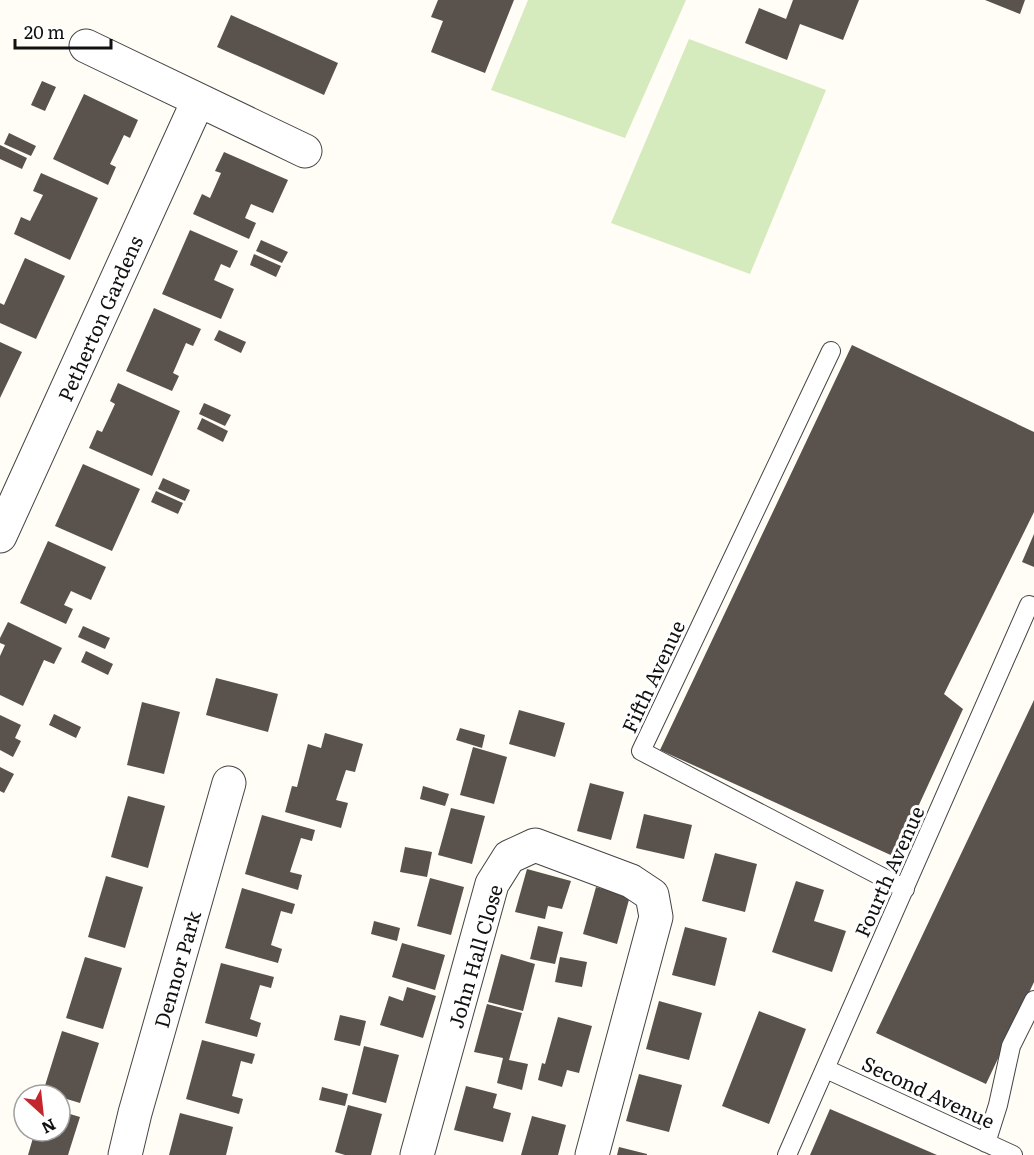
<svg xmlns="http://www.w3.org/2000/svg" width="1034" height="1155" font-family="Literata,serif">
  <rect width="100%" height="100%" fill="#fffdf5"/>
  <path fill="#d5ebbd" d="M 528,0 L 686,0 L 625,138 L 491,90 Z
    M 689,39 L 826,90 L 750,274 L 611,223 Z"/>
  <path fill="#5a524d" d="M 438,0 L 514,0 L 485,73 L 431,52 L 443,21 L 431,17 Z
    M 793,0 L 859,0 L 843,40 L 800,24 L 787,60 L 745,43 L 759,8 L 786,19 Z
    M 985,0 L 1025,0 L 1020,14 Z
    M 231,15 L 338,63 L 324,95 L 217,47 Z
    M 42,81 L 56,87 L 45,111 L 31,105 Z
    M 84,94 L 138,120 L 130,138 L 124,135 L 117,150 L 110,164 L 116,167 L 108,185 L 53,159 Z
    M 9,133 L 36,146 L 31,156 L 4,144 Z
    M 0,145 L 27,158 L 22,169 L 0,159 Z
    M 224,152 L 288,180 L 273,213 L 251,204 L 245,218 L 256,223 L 249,239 L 193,214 L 202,194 L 210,198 L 221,173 L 215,171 Z
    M 41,173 L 98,198 L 70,260 L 14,234 L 21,217 L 30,221 L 43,195 L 33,191 Z
    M 190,230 L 238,251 L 230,268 L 221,264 L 214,280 L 234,289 L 221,319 L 162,294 Z
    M 261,240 L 288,252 L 282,263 L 256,251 Z
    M 254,254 L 281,266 L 276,277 L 250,265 Z
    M 25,258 L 65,276 L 36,339 L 0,323 L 0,303 L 4,305 Z
    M 154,308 L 201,329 L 193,346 L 186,343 L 173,373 L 179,376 L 172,391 L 126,371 Z
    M 219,330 L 246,342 L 241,353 L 214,340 Z
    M 0,342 L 22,352 L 0,398 Z
    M 852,345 L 1034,432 L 1034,512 L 944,694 L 963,709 L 895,857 L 660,750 Z
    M 118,383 L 180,411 L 152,476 L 89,448 L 97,430 L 102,432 L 115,404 L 110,401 Z
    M 204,403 L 231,415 L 225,426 L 199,414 Z
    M 202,418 L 228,431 L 223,442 L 197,429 Z
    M 83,464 L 140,489 L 112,551 L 55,526 Z
    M 163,478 L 190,490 L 185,501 L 158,489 Z
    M 156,491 L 183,503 L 178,514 L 151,502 Z
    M 1034,534 L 1034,567 L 1022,562 Z
    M 48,541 L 106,567 L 91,600 L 71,591 L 64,605 L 73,609 L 66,624 L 20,603 Z
    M 8,622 L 62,648 L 54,664 L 44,660 L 23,706 L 0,695 L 0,656 L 5,645 L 0,643 L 0,638 Z
    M 83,626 L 110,638 L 105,649 L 78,637 Z
    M 86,651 L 113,664 L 108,675 L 81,662 Z
    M 216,678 L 278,694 L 268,732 L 206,715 Z
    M 1034,700 L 1034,982 L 986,1084 L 876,1033 Z
    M 142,702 L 180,712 L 164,774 L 127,765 Z
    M 519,710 L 565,723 L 555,757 L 509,744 Z
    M 54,714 L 81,727 L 76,738 L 49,725 Z
    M 0,715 L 21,725 L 15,738 L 21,741 L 13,757 L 0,750 Z
    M 460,728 L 485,735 L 482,748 L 456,740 Z
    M 325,733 L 363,744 L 355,772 L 346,770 L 336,800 L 348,803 L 341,828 L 285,812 L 292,786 L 297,787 L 308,744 L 321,748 Z
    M 473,747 L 507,757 L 494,804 L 460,795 Z
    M 0,767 L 14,774 L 4,793 L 0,791 Z
    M 590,783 L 624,792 L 611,840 L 577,831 Z
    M 423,786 L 449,794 L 445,806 L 420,799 Z
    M 128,796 L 165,806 L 148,868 L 111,857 Z
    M 451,808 L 485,816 L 472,864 L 438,855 Z
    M 644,814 L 692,825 L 684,859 L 636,848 Z
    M 262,815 L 315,830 L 312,841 L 301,838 L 290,872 L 302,875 L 298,890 L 245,874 Z
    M 405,847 L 432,852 L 427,877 L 400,872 Z
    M 715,853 L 757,864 L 745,912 L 702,901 Z
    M 527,869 L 571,881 L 562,909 L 548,906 L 545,919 L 515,912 Z
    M 106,876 L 143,887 L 125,948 L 88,937 Z
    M 430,878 L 464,887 L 451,935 L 417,926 Z
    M 796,881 L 824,890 L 814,921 L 846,931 L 832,972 L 772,952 Z
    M 596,887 L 630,896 L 617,944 L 583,934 Z
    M 242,888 L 295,904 L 292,914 L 281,911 L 271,945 L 282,949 L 278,963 L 225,948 Z
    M 374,921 L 400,928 L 397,941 L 371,934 Z
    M 538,926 L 563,932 L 555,964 L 530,959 Z
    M 685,927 L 727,938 L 715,986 L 672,975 Z
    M 402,943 L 445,955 L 435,990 L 392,977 Z
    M 501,954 L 535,964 L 523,1011 L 488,1002 Z
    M 85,957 L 122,968 L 103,1029 L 66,1018 Z
    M 560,957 L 587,962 L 582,987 L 555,982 Z
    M 221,963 L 274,977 L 271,988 L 260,985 L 250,1019 L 261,1023 L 257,1037 L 205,1023 Z
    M 407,987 L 436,996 L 423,1038 L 380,1025 L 389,996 L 403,1001 Z
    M 659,1001 L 702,1013 L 689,1060 L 646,1049 Z
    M 487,1004 L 522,1013 L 509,1060 L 528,1064 L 522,1090 L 497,1083 L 503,1058 L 474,1052 Z
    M 759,1011 L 806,1029 L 769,1124 L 722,1106 Z
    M 340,1015 L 366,1021 L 360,1046 L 334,1040 Z
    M 558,1017 L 592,1026 L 579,1073 L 567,1070 L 562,1087 L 538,1080 L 542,1063 L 545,1064 Z
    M 62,1031 L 99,1043 L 80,1103 L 60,1097 L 60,1095 L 43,1092 Z
    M 202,1040 L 255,1054 L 252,1064 L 241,1061 L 232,1096 L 243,1099 L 239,1114 L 186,1099 Z
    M 364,1046 L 399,1055 L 386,1103 L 352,1094 Z
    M 639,1074 L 682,1085 L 669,1132 L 626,1121 Z
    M 466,1086 L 497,1094 L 493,1108 L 511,1113 L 503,1142 L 454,1130 Z
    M 322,1087 L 348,1094 L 345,1106 L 319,1100 Z
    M 348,1105 L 382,1114 L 371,1155 L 345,1155 L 335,1152 Z
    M 830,1109 L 937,1155 L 810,1155 Z
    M 60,1111 L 80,1117 L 68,1155 L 28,1155 L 35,1131 L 60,1131 Z
    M 180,1113 L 233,1127 L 226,1155 L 169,1155 Z
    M 532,1116 L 566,1125 L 558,1155 L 521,1155 Z
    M 619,1147 L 647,1154 L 647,1155 L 617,1155 Z"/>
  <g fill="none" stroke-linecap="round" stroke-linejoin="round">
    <g stroke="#444" stroke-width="20">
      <path id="service" d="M 831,351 L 641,751 L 905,889
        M 826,1069 L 1013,1155
        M 986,1143 L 998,1105 L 1011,1046 L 1034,1000
        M 787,1155 L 1029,605"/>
    </g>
    <g stroke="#444" stroke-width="35">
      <path id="minor" d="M 86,46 L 305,151
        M 0,536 L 198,101
        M 125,1155 L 135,1113 L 229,783
        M 417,1155 L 492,884 L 509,857 L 535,845 L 631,881 L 652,895 L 656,917 L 592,1155"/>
    </g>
    <use href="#service" stroke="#fff" stroke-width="18"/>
    <use href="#minor" stroke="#fff" stroke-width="33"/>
  </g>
  <g text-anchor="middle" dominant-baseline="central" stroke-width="6" stroke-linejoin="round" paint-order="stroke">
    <g font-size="20" fill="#111" stroke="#fff">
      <text transform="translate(99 318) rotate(-66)">Petherton Gardens</text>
      <text transform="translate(652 676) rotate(-65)">Fifth Avenue</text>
      <text transform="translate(888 871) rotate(-66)">Fourth Avenue</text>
      <text transform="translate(474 956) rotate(-74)">John Hall Close</text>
      <text transform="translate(176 969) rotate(-74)">Dennor Park</text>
      <text transform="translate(929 1091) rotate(25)">Second Avenue</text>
    </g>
  </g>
  <g transform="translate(42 1113) rotate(153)"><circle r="28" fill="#ffffff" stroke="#a0a0a0" stroke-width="1.5"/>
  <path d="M0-4.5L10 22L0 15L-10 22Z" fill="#c4262e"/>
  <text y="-9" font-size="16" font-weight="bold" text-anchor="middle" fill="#111111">N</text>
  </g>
  <path d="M15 39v9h96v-9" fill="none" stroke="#111111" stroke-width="3"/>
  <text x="24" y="39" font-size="18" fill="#111111" stroke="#ffffff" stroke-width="4.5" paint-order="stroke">20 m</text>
</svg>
